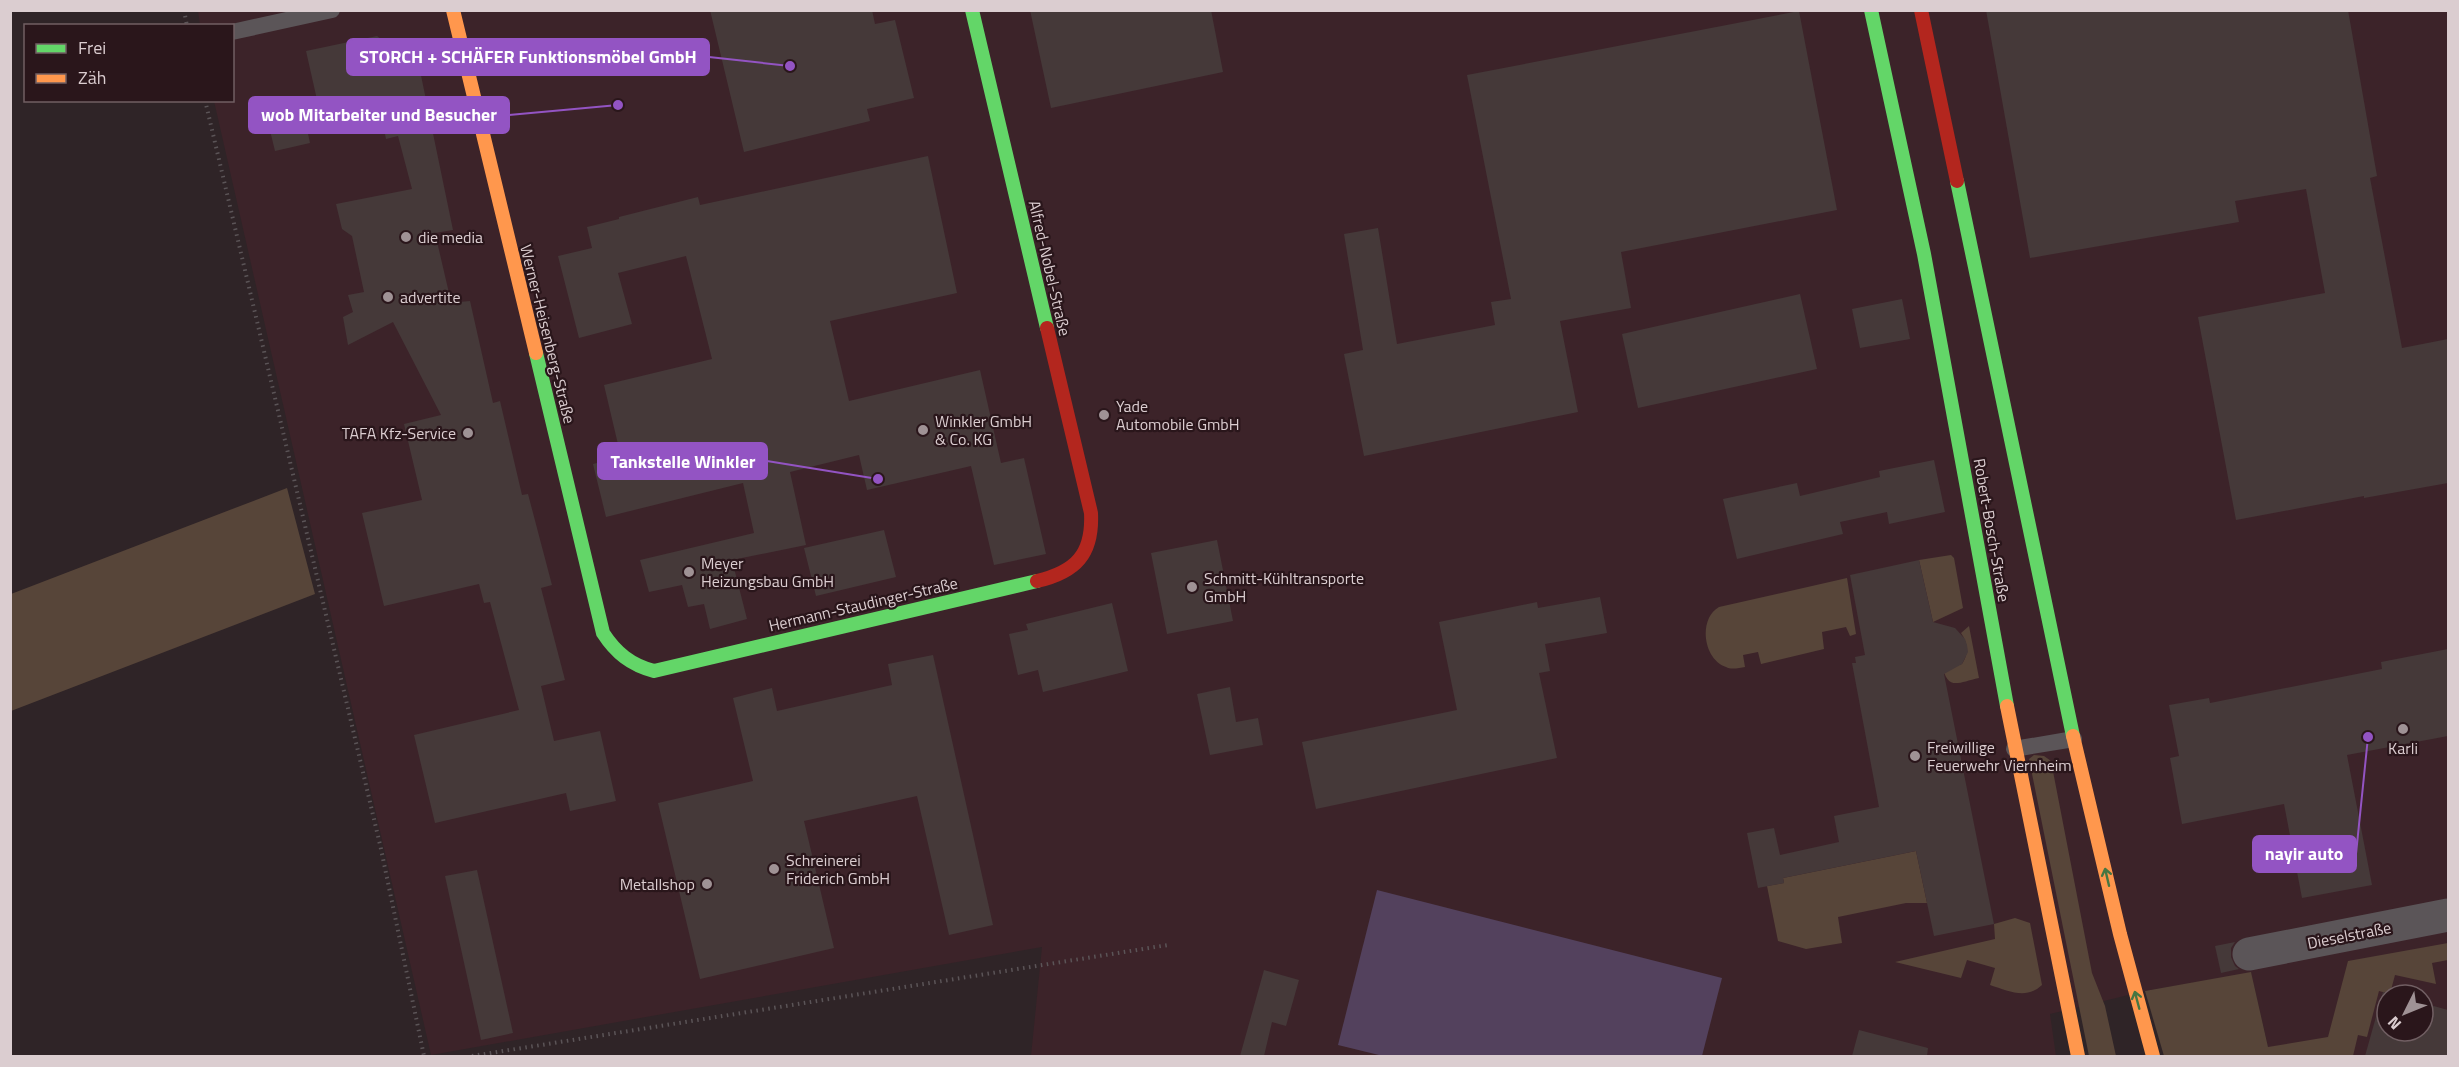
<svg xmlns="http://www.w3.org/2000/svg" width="2459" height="1067" font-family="'Titillium Web',sans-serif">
  <rect width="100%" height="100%" fill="#2f2427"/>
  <path fill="#3c2329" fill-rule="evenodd" d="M 198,11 L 2448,11 L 2448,1056 L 2265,1056 L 2268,1047 L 2251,973 L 2145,991 L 2050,1014 L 2056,1056 L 1031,1056 L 1042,947 L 431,1055 L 214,101 L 232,100 L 232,26 L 200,25 ZM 2387,995 L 2423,995 L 2423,1031 L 2387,1031 Z"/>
  <path fill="#574539" d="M 287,488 L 315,594 L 11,711 L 11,594 Z
    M 1951,555 L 1954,558 L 1963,608 L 1933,622 L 1919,560 Z
    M 1847,578 L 1856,634 L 1850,636 L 1846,627 L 1822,632 L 1824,649 L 1761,664 L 1758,652 L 1743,655 L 1745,667 C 1739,668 1731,670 1726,667 C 1703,659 1698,619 1719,607 Z
    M 1969,626 L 1979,678 C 1957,683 1947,691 1942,664 L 1949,668 L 1962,664 C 1969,654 1968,643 1961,633 Z
    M 2034,755 L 2044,756 L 2051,761 L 2092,973 L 2105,1006 L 2116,1056 L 2089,1056 L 2029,759 Z
    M 1916,851 L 1927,903 L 1906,903 L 1838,917 L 1842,943 L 1806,949 L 1778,941 L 1767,886 L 1784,883 L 1783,878 Z
    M 2015,918 L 2030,923 L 2042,985 C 2026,1000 2009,991 1990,985 L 1995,968 L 1967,960 L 1961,978 L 1895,962 L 1995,939 L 1994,924 Z
    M 2448,943 L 2448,960 L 2432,963 L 2436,984 L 2395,975 L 2391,990 L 2407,995 L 2394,995 L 2379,991 L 2367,1037 L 2358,1035 L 2353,1056 L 2164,1056 L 2145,991 L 2251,972 L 2268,1047 L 2328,1037 L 2348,961 Z"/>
  <path fill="#53415d" d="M 1377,890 L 1722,978 L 1702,1056 L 1383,1056 L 1338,1045 Z"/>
  <path fill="#453939" d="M 710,10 L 872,10 L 875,24 L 895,20 L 914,98 L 867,109 L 870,121 L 744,152 Z
    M 1030,10 L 1211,10 L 1223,72 L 1051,108 Z
    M 1986,10 L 2348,10 L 2377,176 L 2370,178 L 2402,348 L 2448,339 L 2448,483 L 2364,498 L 2364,496 L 2236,520 L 2198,317 L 2325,293 L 2306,189 L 2235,201 L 2239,222 L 2030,258 Z
    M 1799,11 L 1837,210 L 1621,252 L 1631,308 L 1560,321 L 1578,412 L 1364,456 L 1344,354 L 1363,350 L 1344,234 L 1378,228 L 1397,344 L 1495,325 L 1491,302 L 1511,299 L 1467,75 Z
    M 377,36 L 411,62 L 418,61 L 453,230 L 435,233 L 449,293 L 457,293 L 459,302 L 470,301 L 493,403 L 500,401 L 522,495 L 528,494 L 552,585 L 541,588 L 565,680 L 541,686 L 554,741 L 600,731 L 616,801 L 570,811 L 566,793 L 435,823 L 414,735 L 519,710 L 490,602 L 484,603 L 479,584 L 384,606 L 362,513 L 422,500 L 404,424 L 441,415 L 393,322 L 348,345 L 343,317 L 353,312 L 348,295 L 364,292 L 352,236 L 342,229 L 336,204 L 412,189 L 398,136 L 386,139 L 378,99 L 320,113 L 306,51 Z
    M 302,106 L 310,143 L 275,151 L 266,114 Z
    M 928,156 L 957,293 L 830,321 L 849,401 L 980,370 L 1001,463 L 1024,458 L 1046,554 L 994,565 L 971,466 L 867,490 L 859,455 L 790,472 L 806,545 L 732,560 L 747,619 L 710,629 L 704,604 L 688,607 L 682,585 L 649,592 L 640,560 L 754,533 L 743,483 L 606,517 L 593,464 L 621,457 L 604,385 L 712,359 L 686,256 L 618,273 L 632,324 L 579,338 L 558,256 L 592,248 L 587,227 L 619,219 L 619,217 L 698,197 L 700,205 Z
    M 1800,294 L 1817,369 L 1638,408 L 1622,334 Z
    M 1902,299 L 1910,339 L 1860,348 L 1852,309 Z
    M 1934,460 L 1945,512 L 1889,524 L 1887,512 L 1840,522 L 1843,534 L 1737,559 L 1723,499 L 1797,483 L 1800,496 L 1880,477 L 1879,471 Z
    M 884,530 L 896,577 L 816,596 L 804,548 Z
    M 1217,540 L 1233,621 L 1167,634 L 1151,553 Z
    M 1919,560 L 1933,622 L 1955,628 L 1965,639 L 1967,645 L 1968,652 L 1962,664 L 1944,674 L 1994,924 L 1934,936 L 1916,851 L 1783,878 L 1784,883 L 1758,888 L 1747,833 L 1774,828 L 1780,855 L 1839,842 L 1834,816 L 1879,807 L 1852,663 L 1856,663 L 1855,657 L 1865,655 L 1850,575 Z
    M 1600,597 L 1607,633 L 1545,644 L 1550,671 L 1539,673 L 1557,758 L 1316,809 L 1302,742 L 1457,710 L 1439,622 L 1537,602 L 1538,608 Z
    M 1112,603 L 1128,671 L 1043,692 L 1038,670 L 1018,675 L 1009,634 L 1028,630 L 1026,624 Z
    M 2448,649 L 2448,736 L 2347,755 L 2372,885 L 2302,898 L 2284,804 L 2182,824 L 2170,758 L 2179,756 L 2169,705 L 2209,698 L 2210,703 L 2382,669 L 2381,662 Z
    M 933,655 L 993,925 L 949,935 L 917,796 L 804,821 L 834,948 L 700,979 L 658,803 L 753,781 L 733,698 L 772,688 L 777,711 L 892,685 L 888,664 Z
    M 1230,687 L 1236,722 L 1258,718 L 1263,745 L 1210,755 L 1197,694 Z
    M 477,870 L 513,1033 L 481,1040 L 445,876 Z
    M 2235,942 L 2231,948 L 2231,957 L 2235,966 L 2239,969 L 2221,973 L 2215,946 Z
    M 1264,970 L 1299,980 L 1286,1026 L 1272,1022 L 1264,1056 L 1240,1056 Z
    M 2383,992 L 2393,995 L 2387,995 L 2387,1031 L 2423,1031 L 2423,1003 L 2448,1010 L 2448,1056 L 2365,1056 Z
    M 1859,1030 L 1928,1048 L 1927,1056 L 1852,1056 Z"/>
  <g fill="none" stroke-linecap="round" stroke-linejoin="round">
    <path stroke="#5b5457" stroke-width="4" stroke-dasharray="1.5 4.5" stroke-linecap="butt" d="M 184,10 L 187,26
      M 205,100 L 381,849 L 424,1056
      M 472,1056 L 1168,945"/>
    <path stroke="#5b5558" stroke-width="16" d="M 232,32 L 332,10
      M 2014,749 L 2074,739"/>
    <path stroke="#5b5558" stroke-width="33" d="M 2249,954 L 2448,915"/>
    <path stroke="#63d668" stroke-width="14" d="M 972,10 L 1047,328
      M 1871,10 L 1924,254 L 2007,706
      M 1957,181 L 2073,736
      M 536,353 L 603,633 C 616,653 631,665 654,671 L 1037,581"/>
    <path stroke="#ff974d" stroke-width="14" d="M 453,10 L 536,353
      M 2007,706 L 2078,1056
      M 2073,736 L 2120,934 L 2153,1056"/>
    <path stroke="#b3261e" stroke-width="14" d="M 1921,10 L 1957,181
      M 1037,581 C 1076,572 1093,554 1091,513 L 1047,328"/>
  </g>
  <defs><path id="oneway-shaft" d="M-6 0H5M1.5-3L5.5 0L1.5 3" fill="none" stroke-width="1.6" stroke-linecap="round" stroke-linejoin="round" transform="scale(1.5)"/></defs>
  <g stroke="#467642">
    <use href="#oneway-shaft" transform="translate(2107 877) rotate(-103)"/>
    <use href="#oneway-shaft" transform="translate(2137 1000) rotate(-105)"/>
  </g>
  <g fill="#9f9295" stroke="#2a161b" stroke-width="2">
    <circle cx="406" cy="237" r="6"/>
    <circle cx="388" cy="297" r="6"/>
    <circle cx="1104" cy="415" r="6"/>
    <circle cx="923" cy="430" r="6"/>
    <circle cx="468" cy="433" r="6"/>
    <circle cx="689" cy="572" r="6"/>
    <circle cx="1192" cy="587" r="6"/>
    <circle cx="2403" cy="729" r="6"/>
    <circle cx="1915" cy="756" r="6"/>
    <circle cx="774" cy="869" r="6"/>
    <circle cx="707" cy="884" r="6"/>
  </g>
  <g text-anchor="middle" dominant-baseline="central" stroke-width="4.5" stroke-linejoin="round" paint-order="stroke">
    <g font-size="16" fill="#dbcdd0" stroke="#2a161b" text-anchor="start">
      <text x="418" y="237">die media</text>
      <text x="400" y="297">advertite</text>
      <text x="1116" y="406">Yade<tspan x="1116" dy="18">Automobile GmbH</tspan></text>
      <text x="935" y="421">Winkler GmbH<tspan x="935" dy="18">&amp; Co. KG</tspan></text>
      <text x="456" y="433" text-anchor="end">TAFA Kfz-Service</text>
      <text x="701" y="563">Meyer<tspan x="701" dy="18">Heizungsbau GmbH</tspan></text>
      <text x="1204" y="578">Schmitt-Kühltransporte<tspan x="1204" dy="18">GmbH</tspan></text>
      <text x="1927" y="747">Freiwillige<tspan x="1927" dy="18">Feuerwehr Viernheim</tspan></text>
      <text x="2403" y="748" text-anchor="middle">Karli</text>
      <text x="786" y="860">Schreinerei<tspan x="786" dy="18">Friderich GmbH</tspan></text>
      <text x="695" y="884" text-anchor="end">Metallshop</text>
    </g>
    <g font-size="16" fill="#dbcdd0" stroke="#2a161b">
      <text transform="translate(1050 268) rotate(77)">Alfred-Nobel-Straße</text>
      <text transform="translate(548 334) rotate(76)">Werner-Heisenberg-Straße</text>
      <text transform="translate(1992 530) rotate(80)">Robert-Bosch-Straße</text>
      <text transform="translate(863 604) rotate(-13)">Hermann-Staudinger-Straße</text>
      <text transform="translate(2349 935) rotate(-11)">Dieselstraße</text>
    </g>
  </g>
  <path fill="none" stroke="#9354c3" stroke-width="2" d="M790 66L709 57M618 105L509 115M878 479L767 461M2368 737L2356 854"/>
  <g fill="#9354c3" stroke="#2a161b" stroke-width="2">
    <circle cx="790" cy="66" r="6"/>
    <circle cx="618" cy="105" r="6"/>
    <circle cx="878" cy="479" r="6"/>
    <circle cx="2368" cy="737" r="6"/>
  </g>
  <g fill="#9354c3" stroke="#9354c3" stroke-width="2">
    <rect x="347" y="39" width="362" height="36" rx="6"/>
    <rect x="249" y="97" width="260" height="36" rx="6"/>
    <rect x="598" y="443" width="169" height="36" rx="6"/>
    <rect x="2253" y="836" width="103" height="36" rx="6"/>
  </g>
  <g font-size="18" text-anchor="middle" font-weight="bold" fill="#fff">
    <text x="528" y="63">STORCH + SCHÄFER Funktionsmöbel GmbH</text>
    <text x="379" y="121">wob Mitarbeiter und Besucher</text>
    <text x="683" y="468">Tankstelle Winkler</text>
    <text x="2304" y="860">nayir auto</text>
  </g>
  <rect width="2459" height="1067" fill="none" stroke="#dbcdd0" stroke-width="24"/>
  <rect x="24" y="24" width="210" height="78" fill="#2a161b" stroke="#715f63" stroke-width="1.5"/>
  <rect x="36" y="44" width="30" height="9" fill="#63d668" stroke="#715f63" stroke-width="1.5"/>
  <text x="78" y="54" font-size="18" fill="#dbcdd0">Frei</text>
  <rect x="36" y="74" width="30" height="9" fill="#ff974d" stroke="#715f63" stroke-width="1.5"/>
  <text x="78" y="84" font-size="18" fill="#dbcdd0">Zäh</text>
  <g transform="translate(2405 1013) rotate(227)"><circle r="28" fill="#2a161b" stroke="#715f63" stroke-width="1.5"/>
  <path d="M0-4.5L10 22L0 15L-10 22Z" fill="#9f9295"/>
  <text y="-9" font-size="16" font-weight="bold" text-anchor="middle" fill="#dbcdd0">N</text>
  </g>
</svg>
